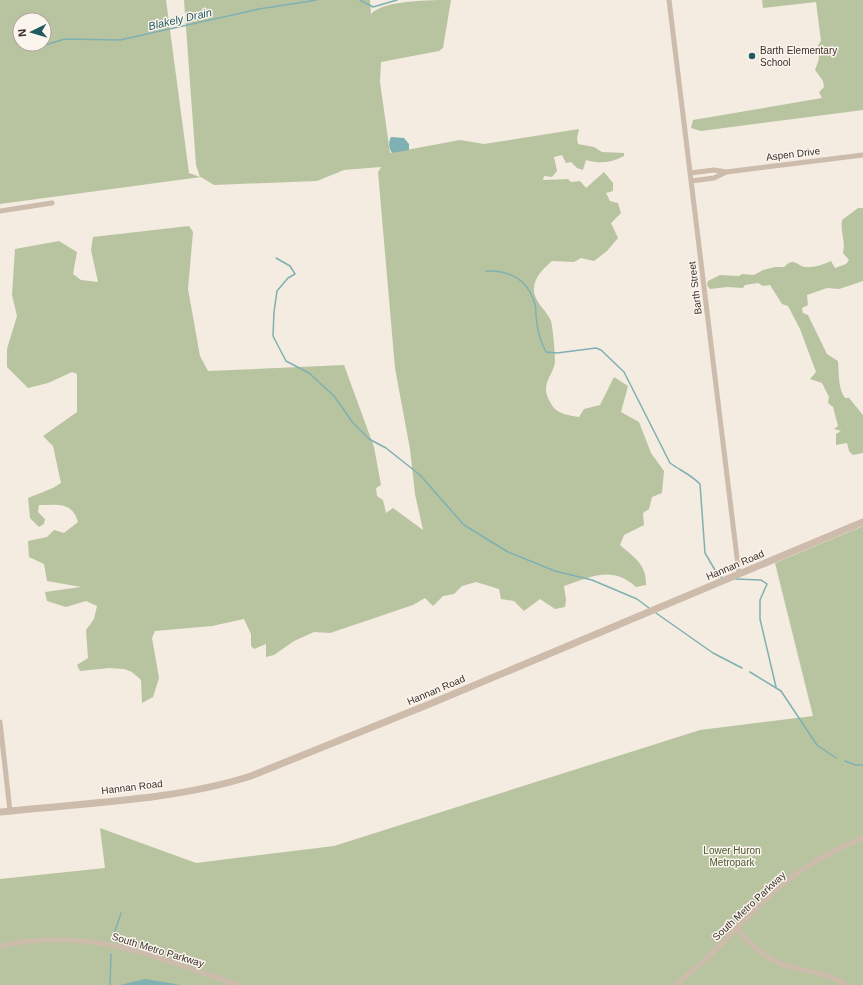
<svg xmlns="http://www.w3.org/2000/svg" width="863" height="985" font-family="Arial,sans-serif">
  <rect width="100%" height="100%" fill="#f4ebe1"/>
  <path fill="#b8c4a0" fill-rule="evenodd" d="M 0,0 L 166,0 L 189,173 L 200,177 L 196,165 L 184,0 L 370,0 L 371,14 C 383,0 432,0 451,0 L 443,48 L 439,51 L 381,62 L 380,82 L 390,153 L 460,140 L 484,144 L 579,129 L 577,138 L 578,144 L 594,147 L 602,152 L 624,153 L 624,156 C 611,163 600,164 586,160 L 583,170 L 577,168 L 571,162 L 566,163 L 562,155 L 554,157 L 557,171 L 552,177 L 544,176 L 543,180 L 568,179 L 571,182 L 580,181 L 586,188 L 604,172 L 613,183 L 613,191 L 606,193 L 610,201 L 618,203 L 621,213 L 611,223 L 618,238 L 607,251 L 594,261 L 581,258 L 574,262 L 552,261 C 542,270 533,278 534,292 C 536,304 547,311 551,321 C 553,329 555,353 555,361 C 554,376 539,383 550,402 C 556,414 567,415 579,417 L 584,409 L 600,405 L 614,377 L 628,386 L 621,412 L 639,422 L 651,453 L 664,471 L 662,493 L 652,497 L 649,509 L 643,513 L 644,525 L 624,535 L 620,545 C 634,557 647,565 646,585 L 636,587 C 612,565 591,577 564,586 L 566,600 L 565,607 L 555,609 L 540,599 L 524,611 L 514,601 L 501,599 L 499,589 L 476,582 L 462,586 L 454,594 L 443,596 L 433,606 L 425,598 L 413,605 L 345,628 L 330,633 L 314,632 L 294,641 L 274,655 L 266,657 L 266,644 L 254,649 L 251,646 L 251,634 L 244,619 L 212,626 L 155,631 L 152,638 L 159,678 L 153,697 L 142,703 L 141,680 L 132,672 L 124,669 L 109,668 L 80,671 L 77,665 L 88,658 L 86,630 L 94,619 L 97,606 L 86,601 L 66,607 L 47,601 L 45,592 L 81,587 L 47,581 L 44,564 L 29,557 L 28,541 L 47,537 L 54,530 L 64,533 L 78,522 C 72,501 57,505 39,505 L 38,512 L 45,519 L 44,524 L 39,527 L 30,518 L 28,498 L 53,488 L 61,483 L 53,446 L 43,436 L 77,412 L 77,374 L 72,372 L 48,383 L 28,388 L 7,367 L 7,349 L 17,316 L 12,295 L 15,249 L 59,241 L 77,252 L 73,274 L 81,280 L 98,282 L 91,250 L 93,237 L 189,226 L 193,232 L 188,289 L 200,356 L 208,371 L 344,365 L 374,447 L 381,485 L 376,488 L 377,496 L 383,500 L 386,513 L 393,508 L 423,530 L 415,494 L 410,449 L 395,368 L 378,172 L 381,167 L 344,170 L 317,181 L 214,185 L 201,177 L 0,204 ZM 20,20 L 44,20 L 44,44 L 20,44 Z
    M 762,0 L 863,0 L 863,110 L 701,131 L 691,128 L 693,120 L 822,98 L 819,92 L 824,87 L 823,81 L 815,70 L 819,59 L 818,45 L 821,41 L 816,2 L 763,8 Z
    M 858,208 L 863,208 L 863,281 L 839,289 L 827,288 L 807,295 L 808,305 L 802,308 L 803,313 L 808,315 L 827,354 L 838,361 C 839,373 838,389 845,398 L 849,398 L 863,415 L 863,453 L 853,455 L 849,451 L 847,443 L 836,445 L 836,434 L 841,431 L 834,429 L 838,426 L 833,407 L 828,403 L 829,397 L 822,383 L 810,379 L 816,372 L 800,329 L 788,306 L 782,304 L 770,285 L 763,286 L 758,283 L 745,285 L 743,288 L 727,287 L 710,289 L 707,285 L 708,281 L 720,275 L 739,276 L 742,274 L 754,275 L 763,270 L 775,267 L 784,267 C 795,256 797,266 805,267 C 813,268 822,265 831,261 L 835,268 L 846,264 L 849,260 L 843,253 C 846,241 840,232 842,220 Z
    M 863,526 L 863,985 L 0,985 L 0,879 L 105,868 L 100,828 L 196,863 L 334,846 L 700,730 L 813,716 L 775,563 Z"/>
  <path fill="#7fb0b2" d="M 391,137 L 404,138 L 409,144 L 409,150 L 392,153 C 389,149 388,142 391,137 Z
    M 145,979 L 181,985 L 120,985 Z"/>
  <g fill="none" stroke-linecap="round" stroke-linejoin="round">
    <path stroke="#7fb0b2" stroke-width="1.5" d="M 360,0 L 373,7 L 397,0
      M 45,45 L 65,39 L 120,40 L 259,9 L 317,0
      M 276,258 L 290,266 L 295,274 L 288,278 L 277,291 L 274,312 L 273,336 L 286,361 L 309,373 L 334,396 L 353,423 L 369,439 L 386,448 L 420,475 L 464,525 L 508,552 L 555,571 L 592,580 L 637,599 L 649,608
      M 486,271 C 509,270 526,278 534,301 C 536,305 536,311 536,316 C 537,328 540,341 546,352 L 557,353 L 596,348 L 601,350 L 624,372 L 670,463 C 681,471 690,474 700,484 L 705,553 L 715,570 L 722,578
      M 736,579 L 761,580 L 767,584 L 760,600 L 760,619 L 776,687
      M 656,613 L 713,653 L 742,668
      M 750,672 L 781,691 L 817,745 L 836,758
      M 845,761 L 856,765 L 863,765
      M 114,934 L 121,913
      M 110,985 L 111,954"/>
    <path stroke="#cdbbac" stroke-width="5" d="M 669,0 L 739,574
      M 690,173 L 714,170 L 726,172 L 863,155
      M 691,181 L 714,178 L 726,172
      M 0,211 L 52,203
      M 0,722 L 10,811
      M 737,929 C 751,944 766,960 787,966 C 806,972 829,972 846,985
      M 0,946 C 89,926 156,957 238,985
      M 675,985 C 709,960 735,928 766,899 C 794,873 827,852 863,838"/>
    <path stroke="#cdbbac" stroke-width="7" d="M 0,812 C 81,803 173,801 251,776 L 432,703 L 863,522"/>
  </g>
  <circle fill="#1f5a5e" stroke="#fbf5ee" stroke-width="1.5" cx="752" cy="56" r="4"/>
  <g text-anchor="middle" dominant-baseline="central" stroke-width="3" stroke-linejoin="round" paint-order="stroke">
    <g font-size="10" fill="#3b302b" stroke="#fbf5ee" text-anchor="start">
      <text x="760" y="50">Barth Elementary<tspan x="760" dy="12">School</tspan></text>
    </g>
    <g font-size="10" fill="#3b302b" stroke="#fbf5ee">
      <text transform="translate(793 154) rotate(-7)">Aspen Drive</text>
      <text transform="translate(695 288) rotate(-97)">Barth Street</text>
      <text transform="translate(735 565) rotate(-23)">Hannan Road</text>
      <text transform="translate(436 690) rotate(-23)">Hannan Road</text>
      <text transform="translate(132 787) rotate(-7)">Hannan Road</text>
      <text transform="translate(749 906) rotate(-43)">South Metro Parkway</text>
      <text transform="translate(158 950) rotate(17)">South Metro Parkway</text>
    </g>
    <g font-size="10" fill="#4a5a2e" stroke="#fbf5ee">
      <text x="732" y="850">Lower Huron<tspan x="732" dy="12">Metropark</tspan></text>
    </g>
    <g font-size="11" font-style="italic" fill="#1f5a5e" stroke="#fbf5ee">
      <text transform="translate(180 19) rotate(-13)">Blakely Drain</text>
    </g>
  </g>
  <g transform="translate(32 32) rotate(265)"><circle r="19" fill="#fbf5ee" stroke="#aea6a0"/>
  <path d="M0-3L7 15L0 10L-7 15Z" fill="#1f5a5e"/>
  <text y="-6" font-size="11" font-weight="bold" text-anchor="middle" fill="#3b302b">N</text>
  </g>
</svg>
